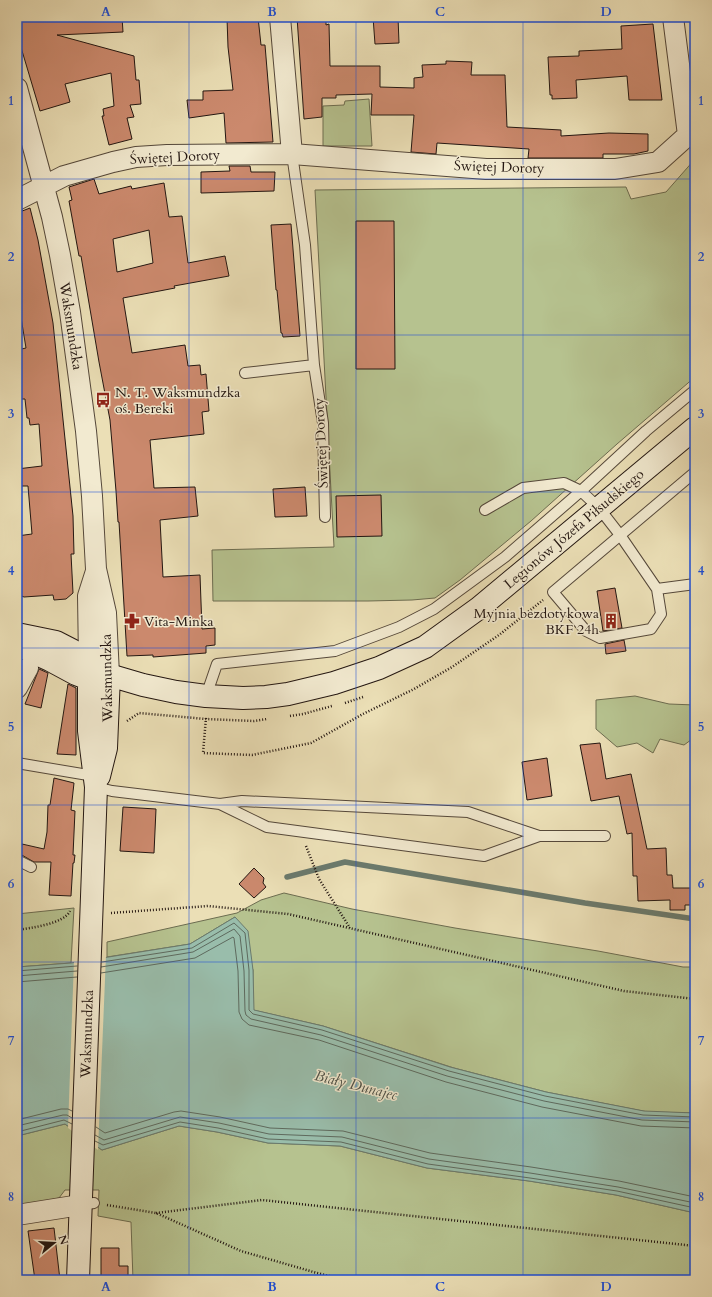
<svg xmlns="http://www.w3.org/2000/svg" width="712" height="1297" font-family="Cardo,serif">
  <rect width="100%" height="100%" fill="#ebdfb6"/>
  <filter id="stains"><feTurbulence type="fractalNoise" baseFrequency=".005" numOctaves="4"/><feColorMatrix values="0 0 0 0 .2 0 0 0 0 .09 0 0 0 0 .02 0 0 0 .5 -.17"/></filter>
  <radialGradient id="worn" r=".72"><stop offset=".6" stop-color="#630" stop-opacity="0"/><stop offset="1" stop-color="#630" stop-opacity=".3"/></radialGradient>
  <path fill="#b6c28f" stroke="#6c6c50" d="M 369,99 L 372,146 L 323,146 L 323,106 L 344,105 L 345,101 Z
    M 695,159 L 695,377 L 617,444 L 531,521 L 460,580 L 435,598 L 412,600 L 368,601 L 213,601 L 212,550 L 334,547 L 315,190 L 626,187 L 631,199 L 666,192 Z
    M 635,696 L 669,704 L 695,705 L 695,737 L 684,745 L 660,739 L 653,753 L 637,743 L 617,747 L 596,729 L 596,700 Z
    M 284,893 L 352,909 L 455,928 L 598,951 L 683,967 L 695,967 L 695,1113 L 648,1112 L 546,1092 L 454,1068 L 323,1026 L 253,1010 L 253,970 L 235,917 L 190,944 L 107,957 L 107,942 L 237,913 L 261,900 Z
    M 74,908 L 71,963 L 17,967 L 17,914 Z
    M 65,1124 L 102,1150 L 179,1126 L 217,1132 L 268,1143 L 340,1146 L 427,1168 L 529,1181 L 616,1195 L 695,1213 L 695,1280 L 133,1280 L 131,1222 L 98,1216 L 99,1190 L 65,1190 L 59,1198 L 17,1207 L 17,1136 Z"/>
  <path fill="#99bdab" stroke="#6a7a6d" d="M 235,917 L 248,931 L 253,970 L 254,1010 L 323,1026 L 450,1067 L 546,1092 L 644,1111 L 695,1113 L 695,1213 L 616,1195 L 529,1181 L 427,1168 L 340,1146 L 268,1143 L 217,1132 L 179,1126 L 102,1150 L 65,1124 L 17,1136 L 17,967 L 71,963 L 190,944 Z"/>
  <path fill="#ebdfb6" d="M 106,955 L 98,1150 L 68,1128 L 74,960 Z"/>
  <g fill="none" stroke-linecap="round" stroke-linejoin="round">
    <path stroke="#5e6a5e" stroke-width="1" d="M 102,962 L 192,948 L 234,923 L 245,933 L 249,970 L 249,1010 L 253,1014 L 322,1030 L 449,1071 L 545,1096 L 643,1115 L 695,1117
      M 101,967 L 193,952 L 234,929 L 240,936 L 244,971 L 245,1011 L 246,1015 L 251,1019 L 321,1035 L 447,1076 L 544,1101 L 642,1120 L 695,1122
      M 17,971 L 77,966
      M 101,973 L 195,958 L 233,937 L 234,938 L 238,971 L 239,1012 L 242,1019 L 249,1025 L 319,1040 L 446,1082 L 542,1107 L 641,1126 L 695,1128
      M 17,976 L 77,971
      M 17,982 L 77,977
      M 17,1120 L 61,1109 L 68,1109 L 72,1111
      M 17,1126 L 63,1115 L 67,1115 L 72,1118
      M 96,1127 L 105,1133 L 174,1112 L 181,1111 L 220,1117 L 270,1128 L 343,1131 L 430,1153 L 531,1167 L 619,1181 L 695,1197
      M 17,1132 L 64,1120 L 72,1124
      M 95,1135 L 104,1140 L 180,1117 L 219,1123 L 269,1134 L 342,1137 L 429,1159 L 530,1173 L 618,1187 L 695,1203
      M 95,1141 L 103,1145 L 180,1122 L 218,1128 L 268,1139 L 341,1142 L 428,1164 L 530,1178 L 617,1191 L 695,1208"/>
    <path stroke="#6a7a6d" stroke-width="5.5" d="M 287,877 L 345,862 L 585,903 L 695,919"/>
  </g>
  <path fill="#cb896d" stroke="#231611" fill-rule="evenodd" d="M 17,17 L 122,17 L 123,32 L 57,35 L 134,56 L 136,80 L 139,80 L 141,104 L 130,105 L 134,117 L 127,118 L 132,139 L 109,145 L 102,116 L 104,116 L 103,109 L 114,106 L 111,73 L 65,84 L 70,102 L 40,111 L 17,34 Z
    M 236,17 L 258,17 L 261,45 L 265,45 L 273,142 L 226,143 L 224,113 L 189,118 L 187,100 L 203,100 L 203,91 L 233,90 L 228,47 L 227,18 Z
    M 297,17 L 326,17 L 326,25 L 329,24 L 330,66 L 380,66 L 380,87 L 414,88 L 414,78 L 423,77 L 422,65 L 446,64 L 446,61 L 472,62 L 471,75 L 505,75 L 507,127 L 561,130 L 561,136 L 609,133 L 648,134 L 648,151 L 634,154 L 603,154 L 603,158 L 528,158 L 529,149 L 437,143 L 436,154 L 411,152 L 414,115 L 371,115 L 372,94 L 336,95 L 336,98 L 322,98 L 322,117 L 304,119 Z
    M 373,17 L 398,17 L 399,43 L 375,44 Z
    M 653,24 L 662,100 L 629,100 L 627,76 L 576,80 L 577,98 L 552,99 L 552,95 L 550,95 L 548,57 L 579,56 L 579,51 L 622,49 L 621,26 Z
    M 229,166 L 250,166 L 251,172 L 275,172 L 274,191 L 201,193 L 201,172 L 230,171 Z
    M 94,179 L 99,194 L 131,186 L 132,189 L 164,183 L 169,217 L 182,216 L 188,263 L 225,256 L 229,276 L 174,286 L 175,288 L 123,298 L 132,353 L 185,345 L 188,366 L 200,365 L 201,375 L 206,374 L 209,411 L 202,412 L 204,434 L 150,440 L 154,488 L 195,487 L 198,516 L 160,520 L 163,577 L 200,575 L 202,629 L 215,628 L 215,645 L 206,646 L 206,653 L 153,657 L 153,655 L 127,656 L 119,522 L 118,522 L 116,491 L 110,420 L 99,362 L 81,256 L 79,256 L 69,201 L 72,200 L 69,187 ZM 149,230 L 153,263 L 117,272 L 113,239 Z
    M 30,208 L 38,240 L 53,323 L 73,516 L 74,554 L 71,554 L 73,593 L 66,599 L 54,600 L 53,595 L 24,597 L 17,594 L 17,536 L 32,534 L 28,486 L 17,486 L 17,469 L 42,466 L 39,424 L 30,425 L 29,418 L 27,418 L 25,399 L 21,399 L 17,373 L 17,350 L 26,348 L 17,293 L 17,213 Z
    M 356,221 L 394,221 L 395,369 L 356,369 Z
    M 291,224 L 300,336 L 283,337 L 282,333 L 281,333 L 277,290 L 276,290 L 271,225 Z
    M 305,487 L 307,516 L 275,517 L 273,489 Z
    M 381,495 L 382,536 L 337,537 L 336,496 Z
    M 615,588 L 622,628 L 603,631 L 597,591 Z
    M 624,640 L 626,651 L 606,654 L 605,644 Z
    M 39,669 L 48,673 L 41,708 L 25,704 Z
    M 68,684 L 76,688 L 76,755 L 57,754 Z
    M 600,743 L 606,779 L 631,774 L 647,849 L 666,848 L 667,875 L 672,875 L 673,888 L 695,888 L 695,905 L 685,905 L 685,910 L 670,910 L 670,900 L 638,901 L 637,876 L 633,876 L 632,833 L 627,834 L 619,796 L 591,801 L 580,745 Z
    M 547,758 L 552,796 L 527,800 L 522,762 Z
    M 54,778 L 74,783 L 71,810 L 75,811 L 73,855 L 75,855 L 74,863 L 73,863 L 71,896 L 49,895 L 51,862 L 34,862 L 20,854 L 22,844 L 44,849 L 47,832 L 48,805 L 50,805 Z
    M 123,807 L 156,809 L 154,853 L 120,851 Z
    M 254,868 L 264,878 L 263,883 L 266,887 L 254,898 L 239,884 Z
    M 54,1228 L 60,1280 L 35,1280 L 28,1231 Z
    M 101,1248 L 119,1248 L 119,1266 L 128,1266 L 128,1280 L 101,1280 Z"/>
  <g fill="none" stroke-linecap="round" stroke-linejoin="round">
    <g stroke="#55483a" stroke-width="12">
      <path id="lane" d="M 292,154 L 305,245 L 314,365 L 323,423 L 325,517
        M 245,373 L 314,365
        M 485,510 L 523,488 L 564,483 L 581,491 L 599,508 L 620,535 L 657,589 L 695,584
        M 657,589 L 661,614 L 651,629 L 600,638 L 586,631 L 553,592 L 695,472
        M 206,696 L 217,664 L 335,651 L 399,627 L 434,609 L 505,557 L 581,491 L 646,431 L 695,390
        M 17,763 L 94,776
        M 96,787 L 112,791 L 220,804 L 267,827 L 484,856 L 539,836 L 605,836
        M 220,804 L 242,801 L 468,812 L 539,836
        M 17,860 L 31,867
        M 80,1205 L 94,1203"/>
    </g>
    <g stroke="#55483a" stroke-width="22">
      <path id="street" d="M 280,17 L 292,154
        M 673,17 L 688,135
        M 17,88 L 52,217 L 60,255 L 70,312 L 86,431 L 92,496 L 96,569 L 106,613 L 109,675
        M 17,200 L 64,176 L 113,162 L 136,157 L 167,155 L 292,154 L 486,169 L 615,169 L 658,162 L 688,135 L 695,134
        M 89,659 L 88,596 L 96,571
        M 17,688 L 28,668
        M 17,1215 L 80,1205"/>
    </g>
    <g stroke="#231611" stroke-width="24">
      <path id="secondary" d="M 17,634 L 56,642 L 89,659 L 109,675 L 143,685 L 176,692 L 206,696 L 243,698 L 266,697 L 288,694 L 334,683 L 379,668 L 425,647 L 479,608 L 695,428
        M 17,645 L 50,660 L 76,674 L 89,679 L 102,677
        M 99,776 L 106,748 L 109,675
        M 78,1280 L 96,787 L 89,731 L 89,659"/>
    </g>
    <path stroke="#231611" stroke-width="2.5" stroke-dasharray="1 2" stroke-linecap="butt" d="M 345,703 L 363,697
      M 290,716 L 303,714 L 332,706
      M 206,718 L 203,753 L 252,755 L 311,743 L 363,714 L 414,689 L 452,667 L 499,635 L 543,600
      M 127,721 L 139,713 L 206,719 L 254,721 L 267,719
      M 306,846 L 319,879 L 350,928
      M 111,913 L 208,906 L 288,914 L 624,991 L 695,999
      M 17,930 C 30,928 64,924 70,911
      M 107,1205 L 156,1213 L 241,1251 L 317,1273 L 346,1280
      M 156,1213 L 262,1200 L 695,1246"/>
    <use href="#lane" stroke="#f2ead0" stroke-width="10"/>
    <use href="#street" stroke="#f2ead0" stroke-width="20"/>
    <use href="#secondary" stroke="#f2ead0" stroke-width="22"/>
  </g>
  <path fill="none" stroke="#1d4ed8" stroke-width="1" stroke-opacity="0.55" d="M 189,17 L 189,1280M 356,17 L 356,1280M 523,17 L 523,1280M 17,179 L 695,179M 17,335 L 695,335M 17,492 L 695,492M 17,648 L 695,648M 17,805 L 695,805M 17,962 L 695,962M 17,1118 L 695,1118"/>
  <defs>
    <g id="bus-bare" transform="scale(1.2)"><path d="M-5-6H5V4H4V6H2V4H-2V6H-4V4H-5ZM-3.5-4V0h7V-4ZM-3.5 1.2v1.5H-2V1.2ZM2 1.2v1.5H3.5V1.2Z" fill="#8f2418" stroke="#f2ead0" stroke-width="2.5" paint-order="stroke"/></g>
    <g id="pharmacy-bare" transform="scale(1.2)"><path d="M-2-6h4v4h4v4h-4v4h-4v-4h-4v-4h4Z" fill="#8f2418" stroke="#f2ead0" stroke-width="2.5" paint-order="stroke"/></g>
    <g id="building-bare" transform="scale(1.2)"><path d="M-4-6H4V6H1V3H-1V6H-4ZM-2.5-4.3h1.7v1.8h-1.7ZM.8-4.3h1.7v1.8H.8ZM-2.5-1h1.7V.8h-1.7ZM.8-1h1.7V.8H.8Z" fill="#8f2418" stroke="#f2ead0" stroke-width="2.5" paint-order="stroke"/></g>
  </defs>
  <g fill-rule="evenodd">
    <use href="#bus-bare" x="103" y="400"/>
    <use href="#pharmacy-bare" x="132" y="621"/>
    <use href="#building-bare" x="611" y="621"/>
  </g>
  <g text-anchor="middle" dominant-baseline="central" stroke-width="3" stroke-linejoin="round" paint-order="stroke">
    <g font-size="14" fill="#231611" stroke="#f2ead0">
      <text transform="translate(175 157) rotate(-3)">Świętej Doroty</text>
      <text transform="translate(499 167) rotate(2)">Świętej Doroty</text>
      <text transform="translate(71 326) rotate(81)">Waksmundzka</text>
      <text transform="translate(321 443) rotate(-93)">Świętej Doroty</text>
      <text transform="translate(574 529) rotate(-40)">Legionów Józefa Piłsudskiego</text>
      <text transform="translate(107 678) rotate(-91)">Waksmundzka</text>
      <text transform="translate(87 1034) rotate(-88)">Waksmundzka</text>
    </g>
    <g font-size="14" fill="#231611" stroke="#f2ead0" text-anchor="start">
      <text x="115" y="392">N. T. Waksmundzka<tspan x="115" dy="16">oś. Bereki</tspan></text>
      <text x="599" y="613" text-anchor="end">Myjnia bezdotykowa<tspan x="599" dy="16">BKF 24h</tspan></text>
      <text x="144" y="621">Vita-Minka</text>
    </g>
    <g font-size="15" font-style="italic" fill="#4c5047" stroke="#f2ead0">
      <text transform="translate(356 1085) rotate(14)">Biały Dunajec</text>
    </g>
  </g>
  <rect width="712" height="1297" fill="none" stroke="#ebdfb6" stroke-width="44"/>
  <g transform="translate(54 1243) rotate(72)" stroke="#f2ead0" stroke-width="3" paint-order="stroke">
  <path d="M0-3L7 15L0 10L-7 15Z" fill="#231611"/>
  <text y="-6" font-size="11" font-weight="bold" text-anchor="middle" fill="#231611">N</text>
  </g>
  <rect x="22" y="22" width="668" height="1253" fill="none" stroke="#1d4ed8" stroke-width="1.5"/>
  <g font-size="13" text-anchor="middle" font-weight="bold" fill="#1d4ed8">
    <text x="106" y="16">A</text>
    <text x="272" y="16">B</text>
    <text x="440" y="16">C</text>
    <text x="606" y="16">D</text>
    <text x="11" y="105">1</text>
    <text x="701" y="105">1</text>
    <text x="11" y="261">2</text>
    <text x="701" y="261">2</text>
    <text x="11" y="418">3</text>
    <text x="701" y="418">3</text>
    <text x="11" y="575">4</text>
    <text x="701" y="575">4</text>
    <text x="11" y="731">5</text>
    <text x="701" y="731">5</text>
    <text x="11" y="888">6</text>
    <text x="701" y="888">6</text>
    <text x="11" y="1045">7</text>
    <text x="701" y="1045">7</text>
    <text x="11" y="1201">8</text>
    <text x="701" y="1201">8</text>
    <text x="106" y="1291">A</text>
    <text x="272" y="1291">B</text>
    <text x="440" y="1291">C</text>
    <text x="606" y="1291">D</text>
  </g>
  <rect width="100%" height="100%" filter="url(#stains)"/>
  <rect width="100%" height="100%" fill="url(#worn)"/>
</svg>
